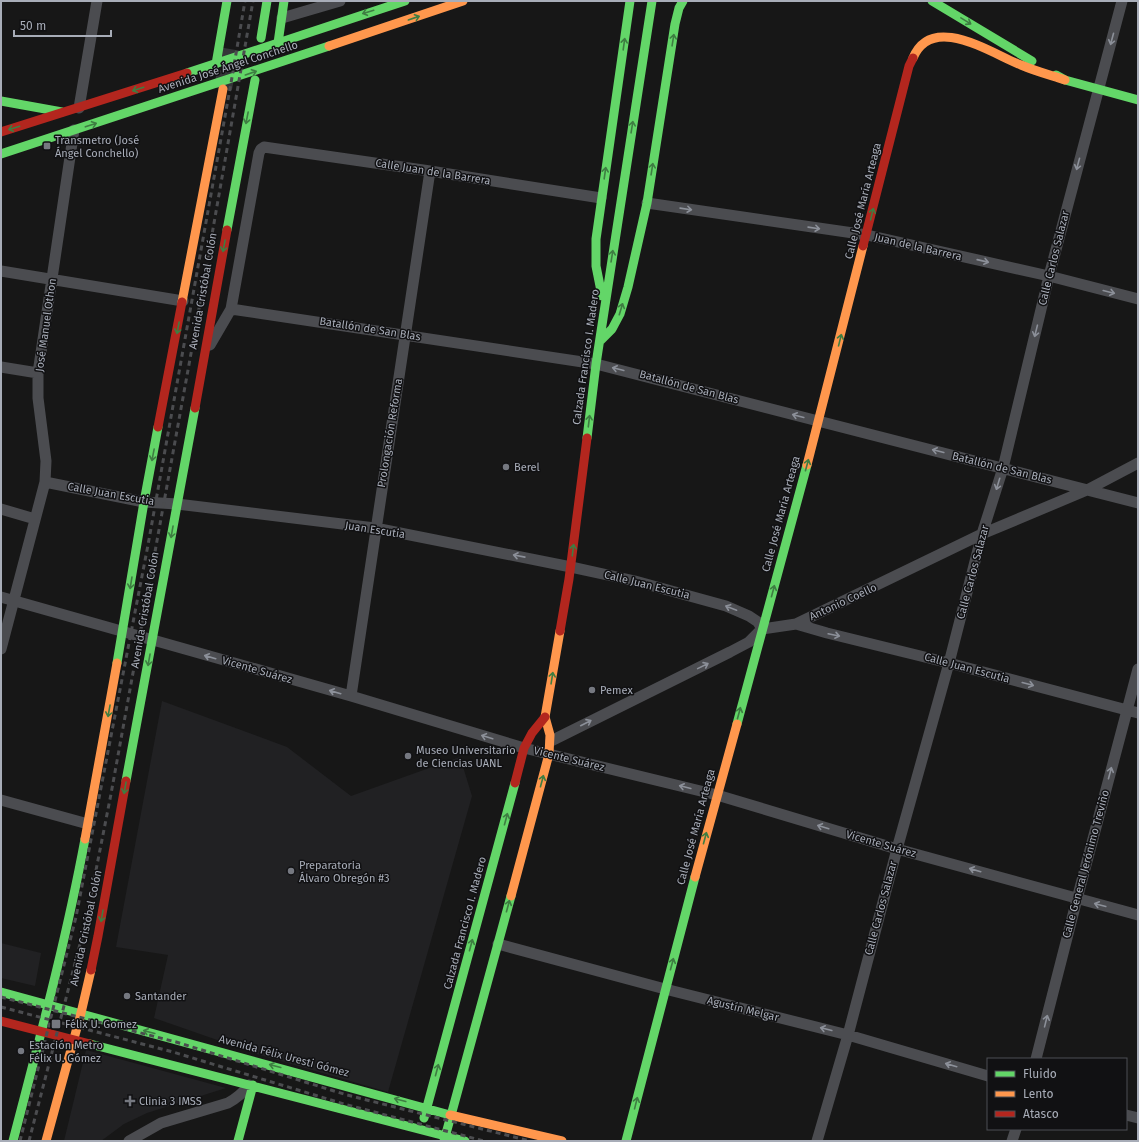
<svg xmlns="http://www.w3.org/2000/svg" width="1139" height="1142" font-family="'Fira Sans',sans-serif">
  <rect width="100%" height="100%" fill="#171717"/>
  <path fill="#212123" d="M 162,701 L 287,747 L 351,796 L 460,757 L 472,796 L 388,1092 L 260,1055 L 154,1018 L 168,955 L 116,947 Z
    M 1,943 L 41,953 L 35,986 L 1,978 Z
    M 86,1050 L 226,1088 L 147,1113 L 124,1124 L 101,1141 L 64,1141 Z"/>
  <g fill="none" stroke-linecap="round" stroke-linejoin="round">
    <path stroke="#343537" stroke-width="18" stroke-dasharray="18 9" stroke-linecap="butt" d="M 223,89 L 230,49"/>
    <path stroke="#4b4c50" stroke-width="11" d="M 282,18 L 340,1
      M 79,108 L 97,1
      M 647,203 L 867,235 L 1049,276 L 1138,299
      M 1,271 L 183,301
      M 231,309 L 596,364 L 1138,503
      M 210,345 L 231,309 L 259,153 L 261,149 L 264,147 L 430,171 L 601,198
      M 1,367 L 38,373
      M 45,482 L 144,502 L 177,504 L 375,528 L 571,567 L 635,581 L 726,606 L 749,616 L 758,622 L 762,629
      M 1,509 L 35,519
      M 1,597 L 351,696 L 524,748 L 717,795 L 897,849 L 1138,915
      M 796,624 L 827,633 L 949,663 L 1138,713
      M 1,649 L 45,482 L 46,461 L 38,398 L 38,373 L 74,130
      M 351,696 L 430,171
      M 551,741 L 730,652 L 749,642 L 762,629 L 796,624 L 982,534 L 1087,490 L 1138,463
      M 1,800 L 88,824
      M 498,944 L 665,989 L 848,1035 L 988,1076
      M 1036,1059 L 1077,899 L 1138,669
      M 1126,1115 L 1138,1118
      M 129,1141 L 161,1123 L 228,1103 C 237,1098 243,1093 249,1085
      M 817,1141 L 848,1035 L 897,849 L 949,663 L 982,534 L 1003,468 L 1049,276 L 1122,1
      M 1012,1141 L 1016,1129"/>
    <path stroke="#63d668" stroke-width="9" d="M 932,1 L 1032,61
      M 261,38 L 267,1
      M 278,43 L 284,1
      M 216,64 L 227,1
      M 187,73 L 405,1
      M 1056,75 L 1065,80 L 1138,100
      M 1,101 L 62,112
      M 1,154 L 329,46
      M 227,230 L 255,80
      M 602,296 L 596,266 L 596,239 L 630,1
      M 600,341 L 612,329 L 620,314 L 628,287 L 647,203 L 675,24 L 679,8 L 683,1
      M 587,438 L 596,364 L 652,1
      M 117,663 L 144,502 L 158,427
      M 737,724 L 807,465
      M 126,781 L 195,408
      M 1,992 L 450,1115
      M 90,1044 L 465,1141
      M 424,1118 L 515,783
      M 13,1141 C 39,1041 66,941 85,839
      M 238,1141 L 253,1085
      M 444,1141 L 511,896
      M 626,1141 L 695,877"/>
    <path stroke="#ff974d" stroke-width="9" d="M 329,46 L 463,1
      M 913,58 C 932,12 992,54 1021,65 C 1035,71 1050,75 1065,80
      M 182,302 L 223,89
      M 807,465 L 863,246
      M 85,839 L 117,663
      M 695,877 L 737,724
      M 511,896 L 549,754 L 550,735 L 545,717 L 560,631
      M 450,1115 L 562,1141
      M 46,1141 L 81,1013 L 91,970"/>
    <path stroke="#b3261e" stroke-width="9" d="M 1,132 L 187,73
      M 863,246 L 909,66 L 913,58
      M 195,408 L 227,230
      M 158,427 L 182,302
      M 560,631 L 569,579 L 587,438
      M 515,783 L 524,748 L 532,733 L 545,717
      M 91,970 L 98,936 L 126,781
      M 1,1021 L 90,1044"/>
    <path stroke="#4b4c4f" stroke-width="3" stroke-dasharray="5 4" stroke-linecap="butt" d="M 1,997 L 176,1042 L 347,1095 L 530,1141
      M 1,1007 L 173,1052 L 344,1104 L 484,1141
      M 20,1141 L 76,917 L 148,545 L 231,83 L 245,1
      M 29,1141 L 86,921 L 111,794 L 194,337 L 253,1"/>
  </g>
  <defs><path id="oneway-shaft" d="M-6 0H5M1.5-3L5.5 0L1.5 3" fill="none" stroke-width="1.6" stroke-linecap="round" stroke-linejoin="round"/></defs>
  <g stroke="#3e7d42">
    <use href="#oneway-shaft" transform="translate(368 12) rotate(163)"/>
    <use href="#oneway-shaft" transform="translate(414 18) rotate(-19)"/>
    <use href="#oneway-shaft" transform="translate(966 21) rotate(31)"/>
    <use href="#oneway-shaft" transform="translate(673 40) rotate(-81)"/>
    <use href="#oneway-shaft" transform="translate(624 44) rotate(-82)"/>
    <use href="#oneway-shaft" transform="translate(251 73) rotate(-19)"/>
    <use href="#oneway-shaft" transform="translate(138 89) rotate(162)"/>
    <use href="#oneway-shaft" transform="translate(247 118) rotate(101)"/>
    <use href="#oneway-shaft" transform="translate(91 125) rotate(-18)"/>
    <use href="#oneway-shaft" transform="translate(632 127) rotate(-81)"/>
    <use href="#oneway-shaft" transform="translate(14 128) rotate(163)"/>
    <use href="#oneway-shaft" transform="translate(652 169) rotate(-81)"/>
    <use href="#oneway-shaft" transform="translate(605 173) rotate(-82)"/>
    <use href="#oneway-shaft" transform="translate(872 214) rotate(-76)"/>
    <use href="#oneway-shaft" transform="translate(224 246) rotate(101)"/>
    <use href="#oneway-shaft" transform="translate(612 256) rotate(-81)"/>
    <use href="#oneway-shaft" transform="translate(621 309) rotate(-73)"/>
    <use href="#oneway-shaft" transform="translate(178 328) rotate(101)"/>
    <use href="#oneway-shaft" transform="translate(840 340) rotate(-76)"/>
    <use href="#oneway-shaft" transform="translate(589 421) rotate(-83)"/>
    <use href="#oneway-shaft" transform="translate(153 455) rotate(101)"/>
    <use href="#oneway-shaft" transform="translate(807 465) rotate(-75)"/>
    <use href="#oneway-shaft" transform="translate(172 532) rotate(100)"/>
    <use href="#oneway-shaft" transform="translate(573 550) rotate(-83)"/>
    <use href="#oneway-shaft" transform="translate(131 583) rotate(99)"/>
    <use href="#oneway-shaft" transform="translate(773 591) rotate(-75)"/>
    <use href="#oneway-shaft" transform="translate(149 660) rotate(100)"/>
    <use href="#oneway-shaft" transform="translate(552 678) rotate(-81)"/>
    <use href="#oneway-shaft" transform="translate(109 711) rotate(100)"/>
    <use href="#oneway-shaft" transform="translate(739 713) rotate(-75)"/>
    <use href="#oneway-shaft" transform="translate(542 781) rotate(-75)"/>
    <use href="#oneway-shaft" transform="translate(125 788) rotate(100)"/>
    <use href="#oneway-shaft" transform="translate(506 819) rotate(-75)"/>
    <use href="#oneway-shaft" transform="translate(705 838) rotate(-75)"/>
    <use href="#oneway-shaft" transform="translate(508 906) rotate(-75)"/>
    <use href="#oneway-shaft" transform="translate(102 916) rotate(100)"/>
    <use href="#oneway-shaft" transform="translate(471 945) rotate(-75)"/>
    <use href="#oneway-shaft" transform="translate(672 964) rotate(-75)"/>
    <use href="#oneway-shaft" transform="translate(149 1032) rotate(-165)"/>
    <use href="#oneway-shaft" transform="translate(275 1066) rotate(-165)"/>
    <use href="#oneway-shaft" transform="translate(437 1070) rotate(-75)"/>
    <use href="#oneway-shaft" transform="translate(400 1100) rotate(-165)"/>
    <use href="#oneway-shaft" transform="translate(636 1103) rotate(-76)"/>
  </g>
  <g stroke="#8c9099">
    <use href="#oneway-shaft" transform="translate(1112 39) rotate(105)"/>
    <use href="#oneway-shaft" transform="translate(1078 164) rotate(105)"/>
    <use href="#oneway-shaft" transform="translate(686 209) rotate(8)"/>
    <use href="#oneway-shaft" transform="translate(814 228) rotate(8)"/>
    <use href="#oneway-shaft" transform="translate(983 261) rotate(13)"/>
    <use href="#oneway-shaft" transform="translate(1109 292) rotate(14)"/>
    <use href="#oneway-shaft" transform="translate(1036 331) rotate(104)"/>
    <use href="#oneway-shaft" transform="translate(618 369) rotate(-166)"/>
    <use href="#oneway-shaft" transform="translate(798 416) rotate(-165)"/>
    <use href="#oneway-shaft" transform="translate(938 451) rotate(-166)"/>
    <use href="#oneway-shaft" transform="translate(998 484) rotate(107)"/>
    <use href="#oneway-shaft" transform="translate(519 556) rotate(-169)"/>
    <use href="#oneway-shaft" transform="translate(731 608) rotate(-159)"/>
    <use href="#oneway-shaft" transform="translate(834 635) rotate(12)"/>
    <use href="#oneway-shaft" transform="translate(210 657) rotate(-164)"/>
    <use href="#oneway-shaft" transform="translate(703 666) rotate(-26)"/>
    <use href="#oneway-shaft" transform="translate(1028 684) rotate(15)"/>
    <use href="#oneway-shaft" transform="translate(335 692) rotate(-164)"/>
    <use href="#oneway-shaft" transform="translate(586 723) rotate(-27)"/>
    <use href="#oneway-shaft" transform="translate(487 737) rotate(-163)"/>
    <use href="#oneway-shaft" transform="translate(1110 773) rotate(-75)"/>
    <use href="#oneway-shaft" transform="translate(685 787) rotate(-166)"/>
    <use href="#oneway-shaft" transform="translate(823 827) rotate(-163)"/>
    <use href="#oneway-shaft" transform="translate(975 870) rotate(-164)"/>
    <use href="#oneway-shaft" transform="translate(1100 905) rotate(-165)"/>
    <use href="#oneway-shaft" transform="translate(1046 1021) rotate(-76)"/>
    <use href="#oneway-shaft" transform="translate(826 1029) rotate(-166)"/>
    <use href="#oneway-shaft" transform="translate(951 1065) rotate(-164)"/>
  </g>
  <g fill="#757880" stroke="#111113" stroke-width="1.5">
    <rect x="43" y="142" width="8" height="8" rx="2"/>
    <circle cx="506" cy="467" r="4"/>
    <circle cx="592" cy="690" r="4"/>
    <circle cx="408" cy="756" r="4"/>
    <circle cx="291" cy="871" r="4"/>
    <circle cx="127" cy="996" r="4"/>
    <rect x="51" y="1019" width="10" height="10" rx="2"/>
    <circle cx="21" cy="1051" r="4"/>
    <path d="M128 1095h4v4h4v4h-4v4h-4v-4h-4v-4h4z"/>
  </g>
  <g text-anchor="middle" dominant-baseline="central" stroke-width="3" stroke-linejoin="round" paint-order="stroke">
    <g font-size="11" fill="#a8adb8" stroke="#111113">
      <text transform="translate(228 67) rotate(-18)">Avenida José Ángel Conchello</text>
      <text transform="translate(433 172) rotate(9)">Calle Juan de la Barrera</text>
      <text transform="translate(863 201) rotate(-76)">Calle José María Arteaga</text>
      <text transform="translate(918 247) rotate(13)">Juan de la Barrera</text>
      <text transform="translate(1054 258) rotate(-76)">Calle Carlos Salazar</text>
      <text transform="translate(203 291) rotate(-80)">Avenida Cristóbal Colón</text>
      <text transform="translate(46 325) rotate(-82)">José Manuel Othon</text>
      <text transform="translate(370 329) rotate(9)">Batallón de San Blas</text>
      <text transform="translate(586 357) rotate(-82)">Calzada Francisco I. Madero</text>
      <text transform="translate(689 387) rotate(15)">Batallón de San Blas</text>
      <text transform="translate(390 433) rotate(-81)">Prolongación Reforma</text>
      <text transform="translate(1002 468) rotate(14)">Batallón de San Blas</text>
      <text transform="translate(111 494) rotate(10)">Calle Juan Escutia</text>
      <text transform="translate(781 514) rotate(-75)">Calle José María Arteaga</text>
      <text transform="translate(375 530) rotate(9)">Juan Escutia</text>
      <text transform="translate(973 572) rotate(-75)">Calle Carlos Salazar</text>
      <text transform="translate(647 585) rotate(14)">Calle Juan Escutia</text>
      <text transform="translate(843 602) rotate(-25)">Antonio Coello</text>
      <text transform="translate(145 610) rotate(-80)">Avenida Cristóbal Colón</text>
      <text transform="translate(967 668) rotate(15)">Calle Juan Escutia</text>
      <text transform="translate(257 670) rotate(16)">Vicente Suárez</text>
      <text transform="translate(569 759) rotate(14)">Vicente Suárez</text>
      <text transform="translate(696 827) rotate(-75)">Calle José María Arteaga</text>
      <text transform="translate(881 844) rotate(16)">Vicente Suárez</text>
      <text transform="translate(1086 864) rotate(-75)">Calle General Jerónimo Treviño</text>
      <text transform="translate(881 908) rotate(-75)">Calle Carlos Salazar</text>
      <text transform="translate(465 923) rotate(-75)">Calzada Francisco I. Madero</text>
      <text transform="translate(86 928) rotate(-78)">Avenida Cristóbal Colón</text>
      <text transform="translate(743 1009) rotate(14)">Agustín Melgar</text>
      <text transform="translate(284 1056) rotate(15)">Avenida Félix Uresti Gómez</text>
    </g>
    <g font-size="11" fill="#a8adb8" stroke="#111113" text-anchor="start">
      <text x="55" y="140">Transmetro (José<tspan x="55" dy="13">Ángel Conchello)</tspan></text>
      <text x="514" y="467">Berel</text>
      <text x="600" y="690">Pemex</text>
      <text x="416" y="750">Museo Universitario<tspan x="416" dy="13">de Ciencias UANL</tspan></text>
      <text x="299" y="865">Preparatoria<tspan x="299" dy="13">Álvaro Obregón #3</tspan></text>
      <text x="135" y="996">Santander</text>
      <text x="65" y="1024">Félix U. Gomez</text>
      <text x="29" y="1045">Estación Metro<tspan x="29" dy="13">Félix U. Gómez</tspan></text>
      <text x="139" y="1101">Clinia 3 IMSS</text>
    </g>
  </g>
  <rect width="1139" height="1142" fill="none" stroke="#a8adb8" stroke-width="4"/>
  <rect x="987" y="1058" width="140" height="72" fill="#111113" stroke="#4d4f55"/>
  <rect x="995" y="1071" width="20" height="6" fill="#63d668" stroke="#4d4f55"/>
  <text x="1023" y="1078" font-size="12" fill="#a8adb8">Fluido</text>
  <rect x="995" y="1091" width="20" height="6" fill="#ff974d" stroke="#4d4f55"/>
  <text x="1023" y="1098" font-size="12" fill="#a8adb8">Lento</text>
  <rect x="995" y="1111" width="20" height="6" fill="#b3261e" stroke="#4d4f55"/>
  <text x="1023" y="1118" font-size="12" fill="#a8adb8">Atasco</text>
  <path d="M14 30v6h97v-6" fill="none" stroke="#a8adb8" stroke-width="2"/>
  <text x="20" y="30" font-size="12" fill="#a8adb8" stroke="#111113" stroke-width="3" paint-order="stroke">50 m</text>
</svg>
